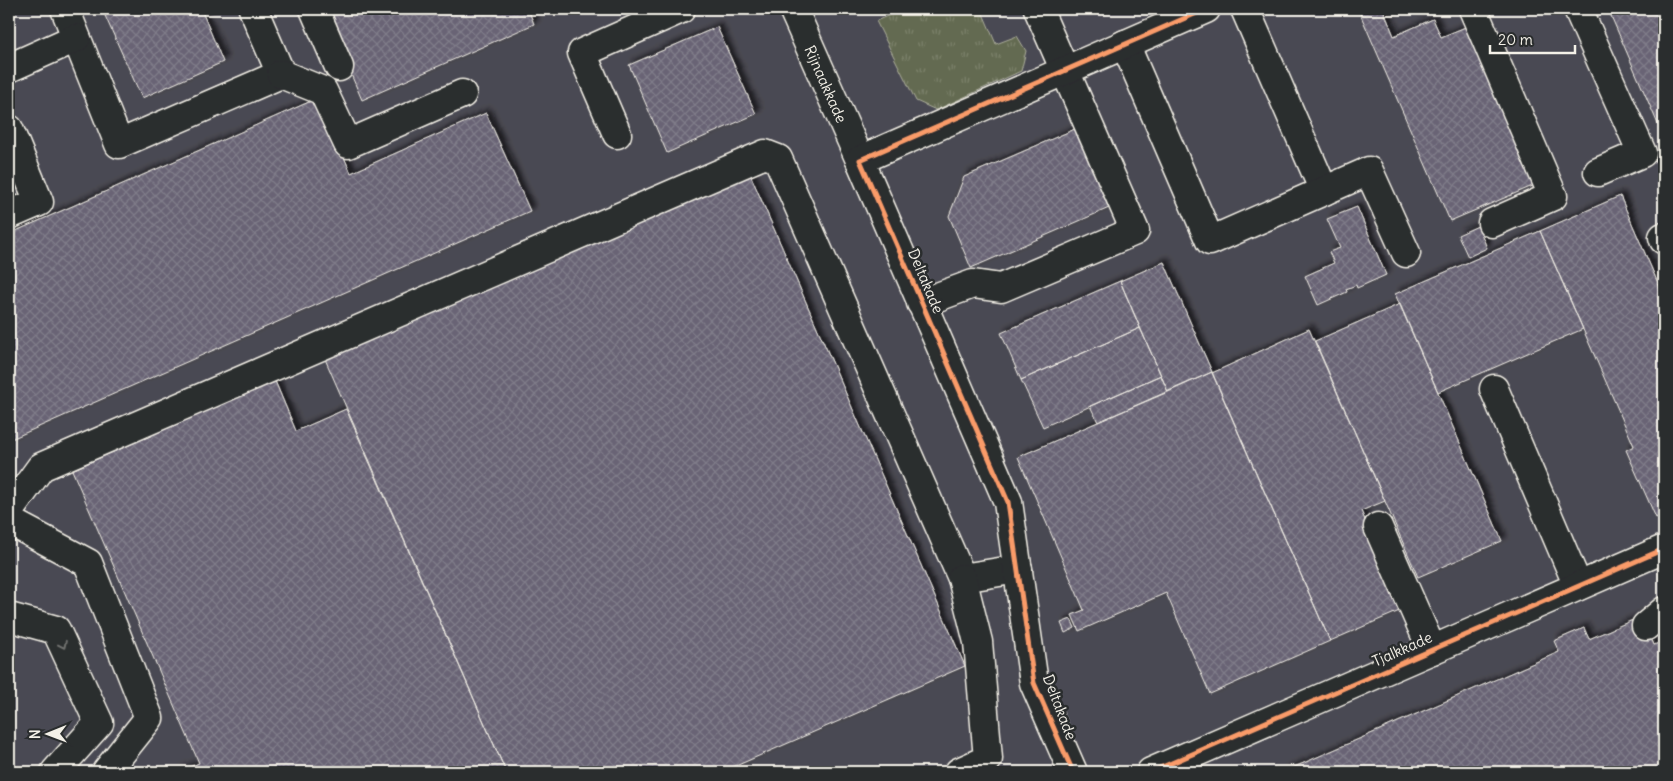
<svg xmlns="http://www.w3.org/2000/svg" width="1673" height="781" font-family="Delius,sans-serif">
  <defs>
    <pattern id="grass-tufts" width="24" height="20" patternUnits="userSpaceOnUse" patternTransform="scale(1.25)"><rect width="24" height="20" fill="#646b51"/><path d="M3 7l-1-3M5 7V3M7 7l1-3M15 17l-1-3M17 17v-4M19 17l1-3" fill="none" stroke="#7b816a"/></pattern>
    <pattern id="building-cross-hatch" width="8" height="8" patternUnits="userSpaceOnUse" patternTransform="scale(1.25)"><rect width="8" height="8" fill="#696475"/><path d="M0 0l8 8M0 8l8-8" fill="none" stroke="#7f7b89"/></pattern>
    <filter id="shadow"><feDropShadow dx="4.5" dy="-4.5" stdDeviation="2.5" flood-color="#0009"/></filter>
  </defs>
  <rect width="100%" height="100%" fill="#3d3e43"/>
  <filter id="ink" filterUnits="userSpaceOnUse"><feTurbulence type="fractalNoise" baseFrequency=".02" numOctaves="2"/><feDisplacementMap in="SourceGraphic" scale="10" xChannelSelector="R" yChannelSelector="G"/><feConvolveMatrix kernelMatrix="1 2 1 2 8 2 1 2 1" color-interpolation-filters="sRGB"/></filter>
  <g filter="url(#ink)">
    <path fill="#4a4952" d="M 9,9 L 1664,9 L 1664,772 L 9,772 Z"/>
    <path fill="url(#grass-tufts)" stroke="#acae9c" d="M 903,9 L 981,9 L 996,44 L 1017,36 L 1026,51 L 1021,71 L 936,110 L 916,101 L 876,21 Z"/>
    <path fill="url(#building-cross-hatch)" stroke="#f4f1e8" filter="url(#shadow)" d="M 102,9 L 201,9 L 223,62 L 142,98 Z
      M 323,9 L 528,9 L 534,24 L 362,100 Z
      M 1358,9 L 1383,9 L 1394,36 L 1433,19 L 1441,37 L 1473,24 L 1542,182 L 1450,221 Z
      M 1608,9 L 1664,9 L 1664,138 Z
      M 717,27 L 756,114 L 667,153 L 629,65 Z
      M 318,98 L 351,173 L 486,113 L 530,211 L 9,440 L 9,234 Z
      M 1075,129 L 1109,208 L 971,268 L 949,216 L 964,177 Z
      M 750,174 L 965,666 L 722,772 L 506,772 L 325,359 Z
      M 1620,196 L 1664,297 L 1664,514 L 1656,518 L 1626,450 L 1634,446 L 1540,231 Z
      M 1357,207 L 1386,275 L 1357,288 L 1356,285 L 1346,289 L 1347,292 L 1318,305 L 1305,276 L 1334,263 L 1329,252 L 1340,248 L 1327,219 Z
      M 1478,226 L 1487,248 L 1468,257 L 1458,235 Z
      M 1540,231 L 1583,329 L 1438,392 L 1395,294 Z
      M 1164,262 L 1212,372 L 1168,392 L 1120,281 Z
      M 1120,281 L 1140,328 L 1021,380 L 1001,333 Z
      M 1400,304 L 1502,541 L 1418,577 L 1315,341 Z
      M 1140,328 L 1161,375 L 1043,427 L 1021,380 Z
      M 1309,329 L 1385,501 L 1361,511 L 1404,609 L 1330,641 L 1212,373 Z
      M 1212,372 L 1330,641 L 1210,694 L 1166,593 L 1079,631 L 1072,615 L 1084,610 L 1018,457 Z
      M 1161,375 L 1168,392 L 1098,422 L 1090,406 Z
      M 275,381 L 296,431 L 346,409 L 506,772 L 178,772 L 199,763 L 72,470 Z
      M 1642,616 L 1654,645 L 1664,641 L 1664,772 L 1283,772 L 1559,652 L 1554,641 L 1584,628 L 1589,639 Z
      M 1071,619 L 1075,628 L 1065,633 L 1061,623 Z"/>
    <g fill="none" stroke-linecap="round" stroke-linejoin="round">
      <g stroke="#f4f1e8" stroke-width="31">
        <g id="minor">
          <path d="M 65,9 L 119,144 L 281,74 L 253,9"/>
          <path d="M 314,9 L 339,67"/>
          <path id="s1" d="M 793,9 L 860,160"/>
          <path d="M 1245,9 L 1324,191"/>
          <path d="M 1473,9 L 1553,196 L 1492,223"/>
          <path d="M 1578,9 L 1642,153 L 1598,172"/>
          <path d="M 1125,44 L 1210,241 L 1369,171 L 1406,253"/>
          <path d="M 9,68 L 76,38"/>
          <path d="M 281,74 L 323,91 L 348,144 L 462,94"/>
          <path d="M 9,129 L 39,202 L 9,215"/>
          <path d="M 617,134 L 582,53 L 681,9"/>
          <path d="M 1663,237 L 1664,240"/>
          <path d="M 921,303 L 973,284 L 1001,288 L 1135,231 L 1038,9"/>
          <path d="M 1494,389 L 1578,586"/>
          <path d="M 9,511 L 41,467 L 765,154 L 778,159 L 962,578 L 1018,569"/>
          <path d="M 9,521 L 88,563 L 149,718 L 106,772"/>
          <path d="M 1378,527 L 1432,650"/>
          <path d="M 9,617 L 56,630 L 99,723 L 55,772"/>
          <path d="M 1646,626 L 1664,611"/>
          <path d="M 959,772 L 988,759 L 978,642 L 962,578"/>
          <path d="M 1073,772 L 1034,683 L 1008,502 L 860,160 L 1206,9"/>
          <path d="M 1151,772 L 1664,549"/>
        </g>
      </g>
      <use href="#minor" stroke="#2a2d2e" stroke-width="28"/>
      <g stroke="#2a2d2e" stroke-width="8">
        <path id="cycleway" d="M 1073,772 L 1034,683 L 1008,502 L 860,160 L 1206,9
          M 1151,772 L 1664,549"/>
      </g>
      <use href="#cycleway" stroke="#fa9b69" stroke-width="5"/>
    </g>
    <defs><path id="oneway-chevron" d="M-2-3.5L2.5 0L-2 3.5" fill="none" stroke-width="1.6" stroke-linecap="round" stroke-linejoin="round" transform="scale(1.25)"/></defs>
    <use stroke="#71726f" href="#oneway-chevron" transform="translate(63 645) rotate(65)"/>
  </g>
  <g text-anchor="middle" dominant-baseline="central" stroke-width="5" stroke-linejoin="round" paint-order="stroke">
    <g font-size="15" fill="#f4f1e8" stroke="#2a2d2e">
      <text stroke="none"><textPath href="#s1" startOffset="82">Rijnaakkade</textPath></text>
      <text transform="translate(926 281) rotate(67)">Deltakade</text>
      <text transform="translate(1402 649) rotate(-24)">Tjalkkade</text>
      <text transform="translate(1060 707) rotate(69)">Deltakade</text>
    </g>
  </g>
  <rect width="1673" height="781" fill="none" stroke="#2a2d2e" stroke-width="30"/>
  <rect x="15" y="15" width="1643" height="751" fill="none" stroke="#f4f1e8" stroke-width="2" filter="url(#ink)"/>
  <g transform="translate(48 734) rotate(269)" stroke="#2a2d2e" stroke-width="4" paint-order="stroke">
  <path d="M0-4L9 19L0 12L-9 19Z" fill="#f4f1e8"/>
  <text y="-8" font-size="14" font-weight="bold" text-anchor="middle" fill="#f4f1e8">N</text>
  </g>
  <path d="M1490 45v8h85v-8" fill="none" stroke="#f4f1e8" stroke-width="2.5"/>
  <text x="1498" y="45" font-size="15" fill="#f4f1e8" stroke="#2a2d2e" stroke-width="4" paint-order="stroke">20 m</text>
</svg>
